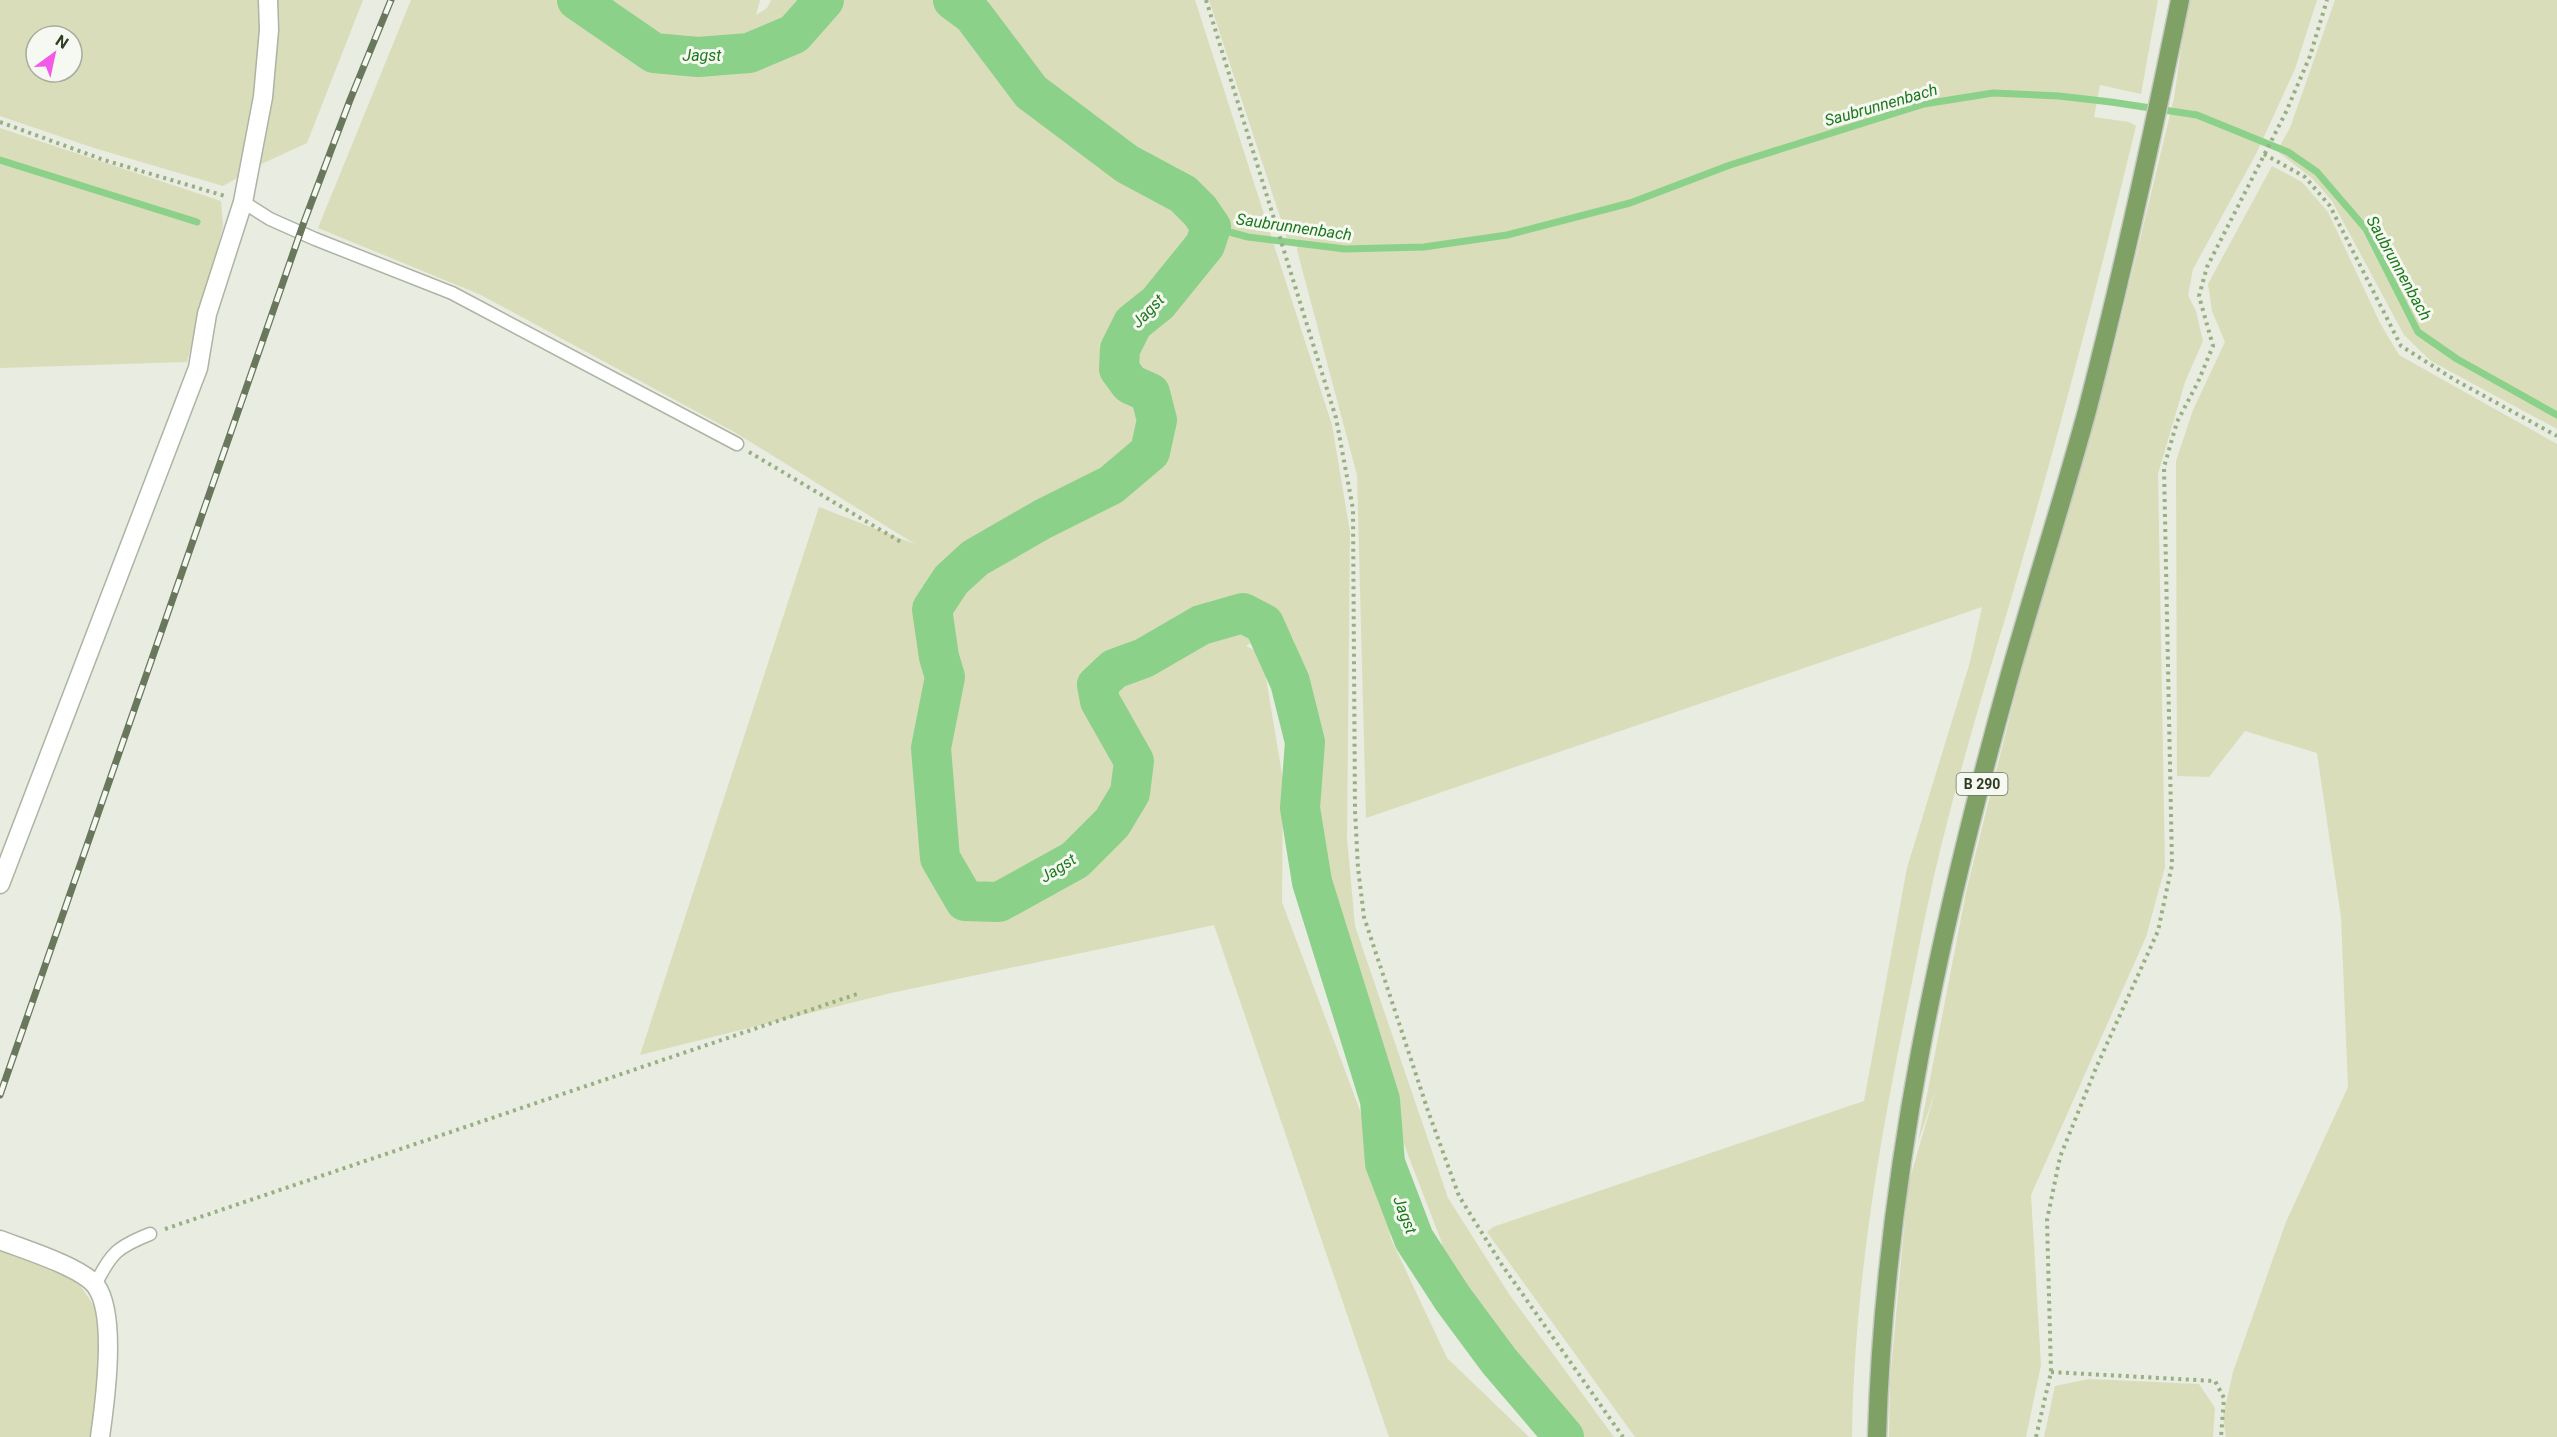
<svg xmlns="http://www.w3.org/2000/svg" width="2557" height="1437" font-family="Roboto,sans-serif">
  <rect width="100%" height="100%" fill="#e8ece1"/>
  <path fill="#daddba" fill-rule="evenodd" d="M 0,0 L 261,0 L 257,95 L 237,178 L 223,186 L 94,148 L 0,116 ZM 36,36 L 72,36 L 72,72 L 36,72 Z
    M 278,0 L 363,0 L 307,143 L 257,166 L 275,78 Z
    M 411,0 L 760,0 L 756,15 L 767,8 L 771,0 L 1195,0 L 1332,425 L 1350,532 L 1347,838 L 1355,926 L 1448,1198 L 1509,1294 L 1614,1437 L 1584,1437 L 1443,1271 L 1442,1243 L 1400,1134 L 1364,1004 L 1322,874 L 1310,733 L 1310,695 L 1293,638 L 1275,628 L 1246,646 L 1262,654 L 1283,780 L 1282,902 L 1374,1148 L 1391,1239 L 1447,1358 L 1529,1437 L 1389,1437 L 1214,925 L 891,993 L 640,1055 L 819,507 L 915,544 L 736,433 L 481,295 L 318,228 Z
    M 1209,0 L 2158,0 L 2141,94 L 2100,85 L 2094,117 L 2129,122 L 2136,126 C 2097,288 2055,449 2008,609 C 1981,698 1955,786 1934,876 C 1923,924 1914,973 1904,1022 C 1876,1159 1854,1297 1852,1437 L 1635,1437 L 1487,1232 L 1493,1227 L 1864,1101 L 1907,868 L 1970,662 L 1982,607 L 1366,818 L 1357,475 L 1297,250 L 1298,239 L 1287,238 Z
    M 2188,0 L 2317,0 L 2295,69 L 2256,154 L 2193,269 L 2188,295 L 2196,311 L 2203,341 L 2185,382 L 2158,474 L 2165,867 L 2146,937 L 2031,1195 L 2041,1365 L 2026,1437 L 1889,1437 L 1890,1381 L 1908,1185 L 1936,1089 L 1918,1142 L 1966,892 L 2023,664 L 2112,356 L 2174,98 Z
    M 2335,0 L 2557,0 L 2557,429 L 2431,361 L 2404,335 L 2332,201 L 2312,178 L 2277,151 L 2290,128 Z
    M 0,128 L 221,201 L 223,227 L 187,362 L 0,368 Z
    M 2272,166 L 2302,182 L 2328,212 L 2380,323 L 2399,355 L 2557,444 L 2557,1437 L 2226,1437 L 2223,1417 L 2233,1372 L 2286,1222 L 2348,1087 L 2341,917 L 2317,753 L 2245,731 L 2209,777 L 2177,776 L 2176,461 L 2193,410 L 2225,342 L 2212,311 L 2208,284 Z
    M 0,1249 L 47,1265 L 79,1284 L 103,1319 L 92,1437 L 0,1437 Z
    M 2089,1379 L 2199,1384 L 2215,1408 L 2213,1437 L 2044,1437 L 2055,1386 Z"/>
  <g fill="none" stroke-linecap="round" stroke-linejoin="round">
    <path stroke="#8bd189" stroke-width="7" d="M 0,160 L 197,222
      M 1211,227 L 1248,237 L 1345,249 L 1424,247 L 1507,235 L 1630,203 L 1730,165 L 1924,104 L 1993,93 L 2059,96 L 2111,102 L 2197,115 L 2288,152 L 2317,172 L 2366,229 L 2418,332 L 2457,359 L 2557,415"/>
    <path stroke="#8bd189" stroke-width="40" d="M 577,0 L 654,53 L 698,57 L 749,53 L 794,34 L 824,0
      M 953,0 L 973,15 L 1031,92 L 1127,164 L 1183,194 L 1200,211 L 1211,227 L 1205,245 L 1158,303 L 1133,323 L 1120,349 L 1119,369 L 1130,384 L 1150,393 L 1157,420 L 1150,452 L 1111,485 L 1043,519 L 975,558 L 951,580 L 932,609 L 939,657 L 945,677 L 931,748 L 940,858 L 965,901 L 999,902 L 1075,860 L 1112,823 L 1130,793 L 1134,761 L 1100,701 L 1097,685 L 1114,669 L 1144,658 L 1201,625 L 1243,613 L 1264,624 L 1290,682 L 1305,742 L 1300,808 L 1312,882 L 1380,1100 L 1385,1163 L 1414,1239 L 1453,1299 L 1499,1361 L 1564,1437"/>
    <g stroke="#acb4a4" stroke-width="15">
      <path id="lane" d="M 243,202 L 270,219 L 315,239 L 452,293 L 737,444
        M 95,1285 C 111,1253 117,1247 150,1234"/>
    </g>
    <g stroke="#acb4a4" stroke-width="21">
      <path id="street" d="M 0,884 L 198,368 L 207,314 L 243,202 L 263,97 L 269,30 L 268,0
        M 0,1240 C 23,1249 82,1267 96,1286 C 117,1315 105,1402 100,1437"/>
    </g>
    <g stroke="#c4c9c1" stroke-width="21">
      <path id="primary" d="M 1877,1437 C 1884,1179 1941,922 2010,674 C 2035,586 2063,499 2087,411 C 2122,275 2152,138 2180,0"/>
    </g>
    <path stroke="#98af82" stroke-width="4" stroke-dasharray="3 4.5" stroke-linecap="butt" d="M 1206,0 L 1336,418 L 1353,509 L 1355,811 L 1358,868 L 1364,917 L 1428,1111 L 1459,1196 L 1502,1265 L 1623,1437
      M 0,122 L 104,160 L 225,196
      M 2264,154 L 2305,177 L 2330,206 L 2401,346 L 2455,380 L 2557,436
      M 749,452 L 901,542
      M 165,1229 L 860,993
      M 2051,1372 L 2215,1381 L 2224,1398 L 2221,1437
      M 2036,1437 L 2051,1372 L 2047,1220 L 2060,1157 L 2096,1068 L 2158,931 L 2172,865 L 2164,467 L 2177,422 L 2198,382 L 2213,346 L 2199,296 L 2207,267 L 2286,112 L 2310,56 L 2327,0"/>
    <use href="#lane" stroke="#fff" stroke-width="12"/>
    <use href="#street" stroke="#fff" stroke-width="18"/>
    <use href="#primary" stroke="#80a166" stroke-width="18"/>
    <g stroke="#69785c" stroke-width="7">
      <path id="rail" d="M 0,1095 L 304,222 L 350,100 L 391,0"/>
    </g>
    <use href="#rail" stroke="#f6f8f2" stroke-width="4.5" stroke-dasharray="14" stroke-linecap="butt"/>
  </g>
  <g text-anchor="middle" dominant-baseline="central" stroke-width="6" stroke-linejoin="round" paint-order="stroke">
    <rect fill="#f6f8f2" stroke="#6a7560" stroke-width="1.5" x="1956.5" y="773" width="51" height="22" rx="4.5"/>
    <g font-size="14" font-weight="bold" fill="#2e3d22">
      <text x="1982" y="784">B 290</text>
    </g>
    <g font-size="16" font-style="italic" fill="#1d791c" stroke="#f6f8f2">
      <text x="702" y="55">Jagst</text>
      <text transform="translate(1881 105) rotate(-16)">Saubrunnenbach</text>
      <text transform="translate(1294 227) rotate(8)">Saubrunnenbach</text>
      <text transform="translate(2399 268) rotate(61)">Saubrunnenbach</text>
      <text transform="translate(1148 311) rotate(-46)">Jagst</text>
      <text transform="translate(1058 868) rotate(-32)">Jagst</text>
      <text transform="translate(1405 1215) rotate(69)">Jagst</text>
    </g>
  </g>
  <g transform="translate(54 54) rotate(33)"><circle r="28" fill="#f6f8f2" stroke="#a6ad9f" stroke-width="1.5"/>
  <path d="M0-4.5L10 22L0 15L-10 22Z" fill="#f25ae7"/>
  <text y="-9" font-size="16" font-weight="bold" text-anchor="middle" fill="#2e3d22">N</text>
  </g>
</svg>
